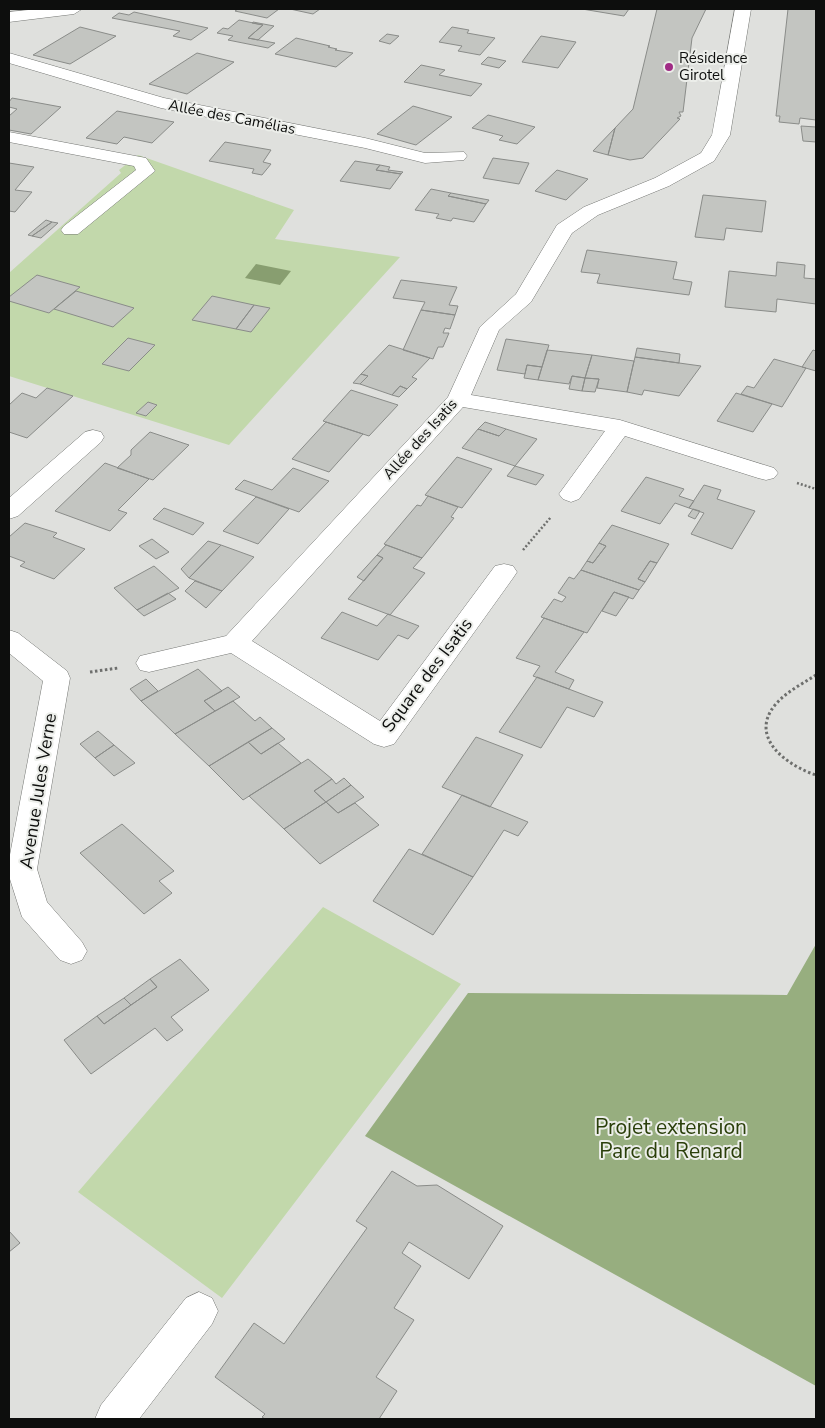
<svg xmlns="http://www.w3.org/2000/svg" width="825" height="1428" font-family="'Nunito Sans',sans-serif">
  <rect width="100%" height="100%" fill="#dfe0dd"/>
  <path fill="#c2d8ab" d="M 138,155 L 294,210 L 275,239 L 400,257 L 229,445 L 9,376 L 9,273 L 121,173 L 119,170 Z
    M 323,907 L 461,984 L 222,1298 L 78,1192 Z"/>
  <path fill="#97ae7f" d="M 816,944 L 816,1386 L 365,1136 L 468,993 L 787,995 Z"/>
  <path fill="#889e70" d="M 256,264 L 291,271 L 280,285 L 245,278 Z"/>
  <path fill="#c3c5c1" stroke="#8a8c89" d="M 238,9 L 279,9 L 267,18 L 235,11 Z
    M 290,9 L 320,9 L 313,14 Z
    M 582,9 L 629,9 L 624,16 Z
    M 657,9 L 706,9 L 692,38 L 683,112 L 679,112 L 681,116 L 677,118 L 680,119 L 643,158 L 630,160 L 608,155 L 615,128 L 633,109 Z
    M 788,9 L 816,9 L 816,120 L 800,118 L 799,124 L 779,122 L 780,116 L 776,116 Z
    M 134,12 L 208,28 L 191,40 L 173,36 L 180,31 L 112,18 L 119,13 L 129,15 Z
    M 239,20 L 263,25 L 248,38 L 275,43 L 268,48 L 228,40 L 233,36 L 217,33 L 223,28 L 228,29 Z
    M 253,22 L 274,26 L 258,40 L 248,38 L 263,25 L 252,23 Z
    M 80,27 L 116,36 L 70,64 L 33,55 Z
    M 452,27 L 469,30 L 467,33 L 495,38 L 480,55 L 458,51 L 462,46 L 439,42 Z
    M 387,34 L 399,36 L 390,44 L 379,41 Z
    M 541,36 L 576,42 L 558,68 L 522,62 Z
    M 296,38 L 330,46 L 328,47 L 337,49 L 335,50 L 353,53 L 336,67 L 275,54 Z
    M 197,53 L 234,62 L 187,94 L 149,84 Z
    M 488,57 L 506,61 L 499,68 L 481,64 Z
    M 421,65 L 445,70 L 439,75 L 482,84 L 471,96 L 404,82 Z
    M 12,98 L 61,107 L 31,134 L 9,130 L 9,116 L 17,109 L 9,107 L 9,102 Z
    M 413,106 L 452,117 L 416,145 L 377,134 Z
    M 117,111 L 174,122 L 152,143 L 124,137 L 117,144 L 86,138 Z
    M 488,115 L 535,127 L 517,144 L 499,140 L 503,136 L 472,128 Z
    M 801,126 L 816,127 L 816,142 L 803,141 Z
    M 615,128 L 608,155 L 593,151 Z
    M 225,142 L 271,150 L 263,162 L 271,164 L 262,175 L 252,173 L 254,169 L 209,161 Z
    M 493,158 L 529,163 L 519,184 L 483,178 Z
    M 355,161 L 380,165 L 376,170 L 401,174 L 390,189 L 340,181 Z
    M 9,163 L 34,167 L 15,190 L 32,192 L 15,212 L 9,211 Z
    M 380,165 L 390,167 L 388,170 L 403,172 L 401,174 L 376,170 Z
    M 557,170 L 588,179 L 566,200 L 535,191 Z
    M 431,189 L 451,193 L 448,196 L 486,204 L 474,222 L 453,218 L 451,221 L 436,218 L 439,214 L 415,210 Z
    M 451,193 L 489,200 L 486,204 L 448,196 Z
    M 703,195 L 766,201 L 762,232 L 726,228 L 724,240 L 695,237 Z
    M 46,220 L 52,222 L 32,236 L 28,235 Z
    M 52,222 L 58,223 L 41,238 L 32,236 Z
    M 587,250 L 677,262 L 673,279 L 692,282 L 689,295 L 597,283 L 600,274 L 581,272 Z
    M 777,262 L 805,265 L 804,278 L 816,279 L 816,304 L 777,299 L 776,312 L 725,307 L 729,271 L 776,276 Z
    M 37,275 L 80,287 L 49,313 L 9,301 L 9,297 Z
    M 401,280 L 457,287 L 449,305 L 458,306 L 455,315 L 421,310 L 425,302 L 393,298 Z
    M 76,291 L 134,308 L 113,327 L 54,309 Z
    M 212,296 L 254,305 L 236,329 L 192,320 Z
    M 254,305 L 270,308 L 251,332 L 236,329 Z
    M 421,310 L 455,315 L 450,329 L 445,328 L 443,333 L 449,333 L 443,347 L 438,347 L 433,359 L 403,350 Z
    M 128,338 L 155,345 L 129,371 L 102,364 Z
    M 506,339 L 549,345 L 542,367 L 527,365 L 525,374 L 497,370 Z
    M 389,345 L 430,358 L 412,377 L 417,379 L 407,389 L 400,386 L 392,395 L 360,384 L 368,376 L 361,374 Z
    M 637,348 L 680,354 L 679,363 L 635,357 Z
    M 547,350 L 592,355 L 585,378 L 572,376 L 569,384 L 538,380 Z
    M 813,350 L 816,351 L 816,371 L 802,367 Z
    M 592,355 L 634,361 L 627,392 L 597,388 L 599,379 L 585,378 Z
    M 635,357 L 701,366 L 679,396 L 644,390 L 642,395 L 627,392 Z
    M 774,359 L 806,368 L 782,407 L 741,394 L 747,386 L 754,388 Z
    M 527,365 L 542,367 L 538,380 L 524,378 Z
    M 361,374 L 368,376 L 360,384 L 353,383 Z
    M 572,376 L 585,378 L 582,391 L 569,389 Z
    M 585,378 L 599,379 L 595,392 L 582,391 Z
    M 400,386 L 407,389 L 399,397 L 392,395 Z
    M 47,388 L 73,396 L 27,438 L 9,432 L 9,405 L 22,393 L 36,398 Z
    M 351,390 L 398,405 L 369,436 L 323,421 Z
    M 736,393 L 772,404 L 753,432 L 717,421 Z
    M 148,402 L 157,405 L 146,416 L 136,413 Z
    M 326,422 L 363,434 L 329,472 L 292,459 Z
    M 485,422 L 506,429 L 499,436 L 478,429 Z
    M 478,429 L 499,436 L 506,429 L 537,439 L 515,466 L 462,448 Z
    M 150,432 L 189,445 L 153,480 L 117,468 L 131,455 L 131,450 Z
    M 457,457 L 492,469 L 462,508 L 425,495 Z
    M 105,463 L 149,479 L 118,510 L 127,513 L 110,531 L 55,511 Z
    M 515,466 L 544,475 L 536,485 L 507,476 Z
    M 293,468 L 329,481 L 299,512 L 235,489 L 244,480 L 272,490 Z
    M 646,477 L 684,489 L 679,496 L 694,501 L 689,508 L 675,503 L 660,524 L 621,511 Z
    M 704,485 L 721,490 L 717,499 L 755,511 L 732,549 L 691,534 L 704,513 L 689,508 Z
    M 428,496 L 458,507 L 451,517 L 454,518 L 422,558 L 384,544 L 417,505 L 421,506 Z
    M 256,497 L 289,509 L 258,544 L 223,531 Z
    M 164,508 L 204,523 L 193,535 L 153,519 Z
    M 693,509 L 700,511 L 695,519 L 688,516 Z
    M 25,523 L 57,533 L 53,537 L 85,549 L 54,579 L 20,566 L 25,562 L 9,556 L 9,537 Z
    M 612,525 L 669,544 L 657,563 L 650,561 L 638,579 L 645,582 L 639,590 L 581,570 L 587,561 L 593,563 L 606,546 L 599,543 Z
    M 152,539 L 169,552 L 156,559 L 139,546 Z
    M 208,541 L 221,545 L 189,578 L 181,569 Z
    M 599,543 L 606,546 L 593,563 L 587,561 Z
    M 221,545 L 254,557 L 222,591 L 189,578 Z
    M 386,545 L 422,558 L 413,568 L 425,573 L 390,615 L 348,599 L 383,558 L 377,555 Z
    M 377,555 L 383,558 L 364,581 L 357,577 Z
    M 650,561 L 657,563 L 645,582 L 638,579 Z
    M 154,566 L 179,588 L 137,610 L 114,588 Z
    M 581,570 L 639,590 L 633,599 L 614,592 L 587,633 L 541,617 L 554,599 L 562,602 L 566,597 L 558,593 L 569,577 L 574,579 Z
    M 195,581 L 222,591 L 206,608 L 185,591 Z
    M 614,592 L 629,597 L 616,616 L 602,611 Z
    M 168,593 L 176,599 L 144,616 L 137,610 Z
    M 342,612 L 377,626 L 388,614 L 419,626 L 408,639 L 398,635 L 378,660 L 321,638 Z
    M 544,618 L 584,632 L 555,672 L 574,680 L 569,689 L 533,676 L 540,666 L 516,658 Z
    M 198,669 L 222,691 L 204,701 L 215,711 L 175,734 L 141,701 Z
    M 537,677 L 603,702 L 594,717 L 567,707 L 541,748 L 499,732 Z
    M 146,679 L 158,691 L 141,701 L 130,689 Z
    M 228,687 L 240,697 L 215,711 L 204,701 Z
    M 233,701 L 255,721 L 260,717 L 272,728 L 209,766 L 175,734 Z
    M 272,728 L 285,739 L 261,754 L 248,742 Z
    M 98,731 L 114,745 L 95,758 L 80,744 Z
    M 476,737 L 523,755 L 490,807 L 442,787 Z
    M 248,742 L 261,754 L 278,743 L 301,763 L 243,800 L 209,766 Z
    M 114,745 L 135,763 L 114,776 L 95,758 Z
    M 308,759 L 332,779 L 314,791 L 326,802 L 284,829 L 249,796 Z
    M 344,778 L 351,785 L 326,802 L 314,791 L 332,779 L 336,784 Z
    M 351,785 L 364,797 L 338,813 L 326,802 Z
    M 462,795 L 528,822 L 518,836 L 504,830 L 473,877 L 422,854 Z
    M 326,802 L 338,813 L 355,803 L 379,825 L 320,864 L 284,829 Z
    M 122,824 L 174,871 L 159,881 L 172,893 L 144,914 L 80,853 Z
    M 409,849 L 473,877 L 433,935 L 373,901 Z
    M 180,959 L 209,990 L 171,1017 L 183,1030 L 167,1041 L 155,1028 L 91,1074 L 64,1040 L 97,1016 L 104,1024 L 131,1005 L 157,987 L 150,979 Z
    M 150,979 L 157,987 L 131,1005 L 124,998 Z
    M 124,998 L 131,1005 L 104,1024 L 97,1016 Z
    M 392,1171 L 417,1186 L 437,1185 L 503,1226 L 469,1279 L 409,1242 L 402,1253 L 421,1266 L 394,1308 L 414,1320 L 376,1377 L 397,1391 L 379,1419 L 265,1419 L 262,1417 L 265,1414 L 215,1377 L 254,1323 L 284,1344 L 367,1228 L 356,1221 Z
    M 9,1231 L 20,1243 L 9,1252 Z"/>
  <g fill="none" stroke-linecap="round" stroke-linejoin="round">
    <g stroke="#757774" stroke-width="1">
      <path id="minor" d="M 38,9 L 82,9 L 74,14 L 9,22 L 9,12 Z
        M 735,9 L 751,9 L 730,135 L 714,161 L 669,186 L 598,215 L 572,233 L 531,302 L 499,330 L 471,395 L 620,420 L 774,468 L 778,473 L 774,478 L 766,480 L 758,478 L 625,436 L 579,499 L 571,502 L 563,499 L 559,494 L 605,431 L 463,407 L 252,641 L 380,721 L 495,566 L 504,564 L 513,566 L 517,572 L 513,578 L 394,744 L 384,747 L 374,744 L 231,653 L 149,672 L 140,670 L 136,663 L 140,656 L 226,636 L 448,397 L 480,327 L 516,294 L 557,225 L 584,207 L 655,178 L 701,153 L 712,135 Z
        M 9,53 L 164,98 L 365,138 L 425,153 L 464,152 L 467,156 L 464,160 L 425,163 L 365,148 L 161,108 L 9,63 Z
        M 9,132 L 146,158 L 155,171 L 78,234 L 64,234 L 61,230 L 64,226 L 136,170 L 134,166 L 9,142 Z
        M 93,430 L 101,432 L 104,437 L 101,442 L 18,516 L 9,519 L 9,498 L 85,432 Z
        M 9,630 L 18,633 L 67,671 L 70,678 L 37,869 L 47,902 L 82,942 L 87,951 L 82,960 L 71,964 L 60,960 L 22,917 L 9,876 L 9,860 L 43,681 L 9,653 Z
        M 199,1292 L 212,1298 L 218,1311 L 212,1324 L 139,1419 L 95,1419 L 101,1405 L 186,1298 Z"/>
    </g>
    <path stroke="#6e6f6d" stroke-width="2.5" stroke-dasharray="2 2" stroke-linecap="butt" d="M 797,483 L 816,489
      M 523,550 L 551,517"/>
    <path stroke="#6e6f6d" stroke-width="3" stroke-dasharray="2.5 2.5" stroke-linecap="butt" d="M 90,672 L 118,668
      M 816,675 C 802,684 786,692 775,705 C 748,738 788,766 816,775"/>
    <use href="#minor" fill="#fff" fill-rule="evenodd"/>
  </g>
  <circle fill="#a02b85" stroke="#eceeea" stroke-width="2" cx="669" cy="67" r="5"/>
  <g text-anchor="middle" dominant-baseline="central" stroke-width="4" stroke-linejoin="round" paint-order="stroke">
    <g font-size="15" fill="#0d0e0d" stroke="#eceeea" text-anchor="start">
      <text x="679" y="58">Résidence<tspan x="679" dy="17">Girotel</tspan></text>
    </g>
    <g font-size="15" fill="#0d0e0d" stroke="#eceeea">
      <text transform="translate(232 117) rotate(11)">Allée des Camélias</text>
      <text transform="translate(420 439) rotate(-48)">Allée des Isatis</text>
    </g>
    <g font-size="18" fill="#0d0e0d" stroke="#eceeea">
      <text transform="translate(427 675) rotate(-53)">Square des Isatis</text>
      <text transform="translate(38 791) rotate(-81)">Avenue Jules Verne</text>
    </g>
    <g font-size="21" fill="#2a3f0a" stroke="#eceeea">
      <text x="671" y="1127">Projet extension<tspan x="671" dy="24">Parc du Renard</tspan></text>
    </g>
  </g>
  <rect width="825" height="1428" fill="none" stroke="#0d0e0d" stroke-width="20"/>
</svg>
